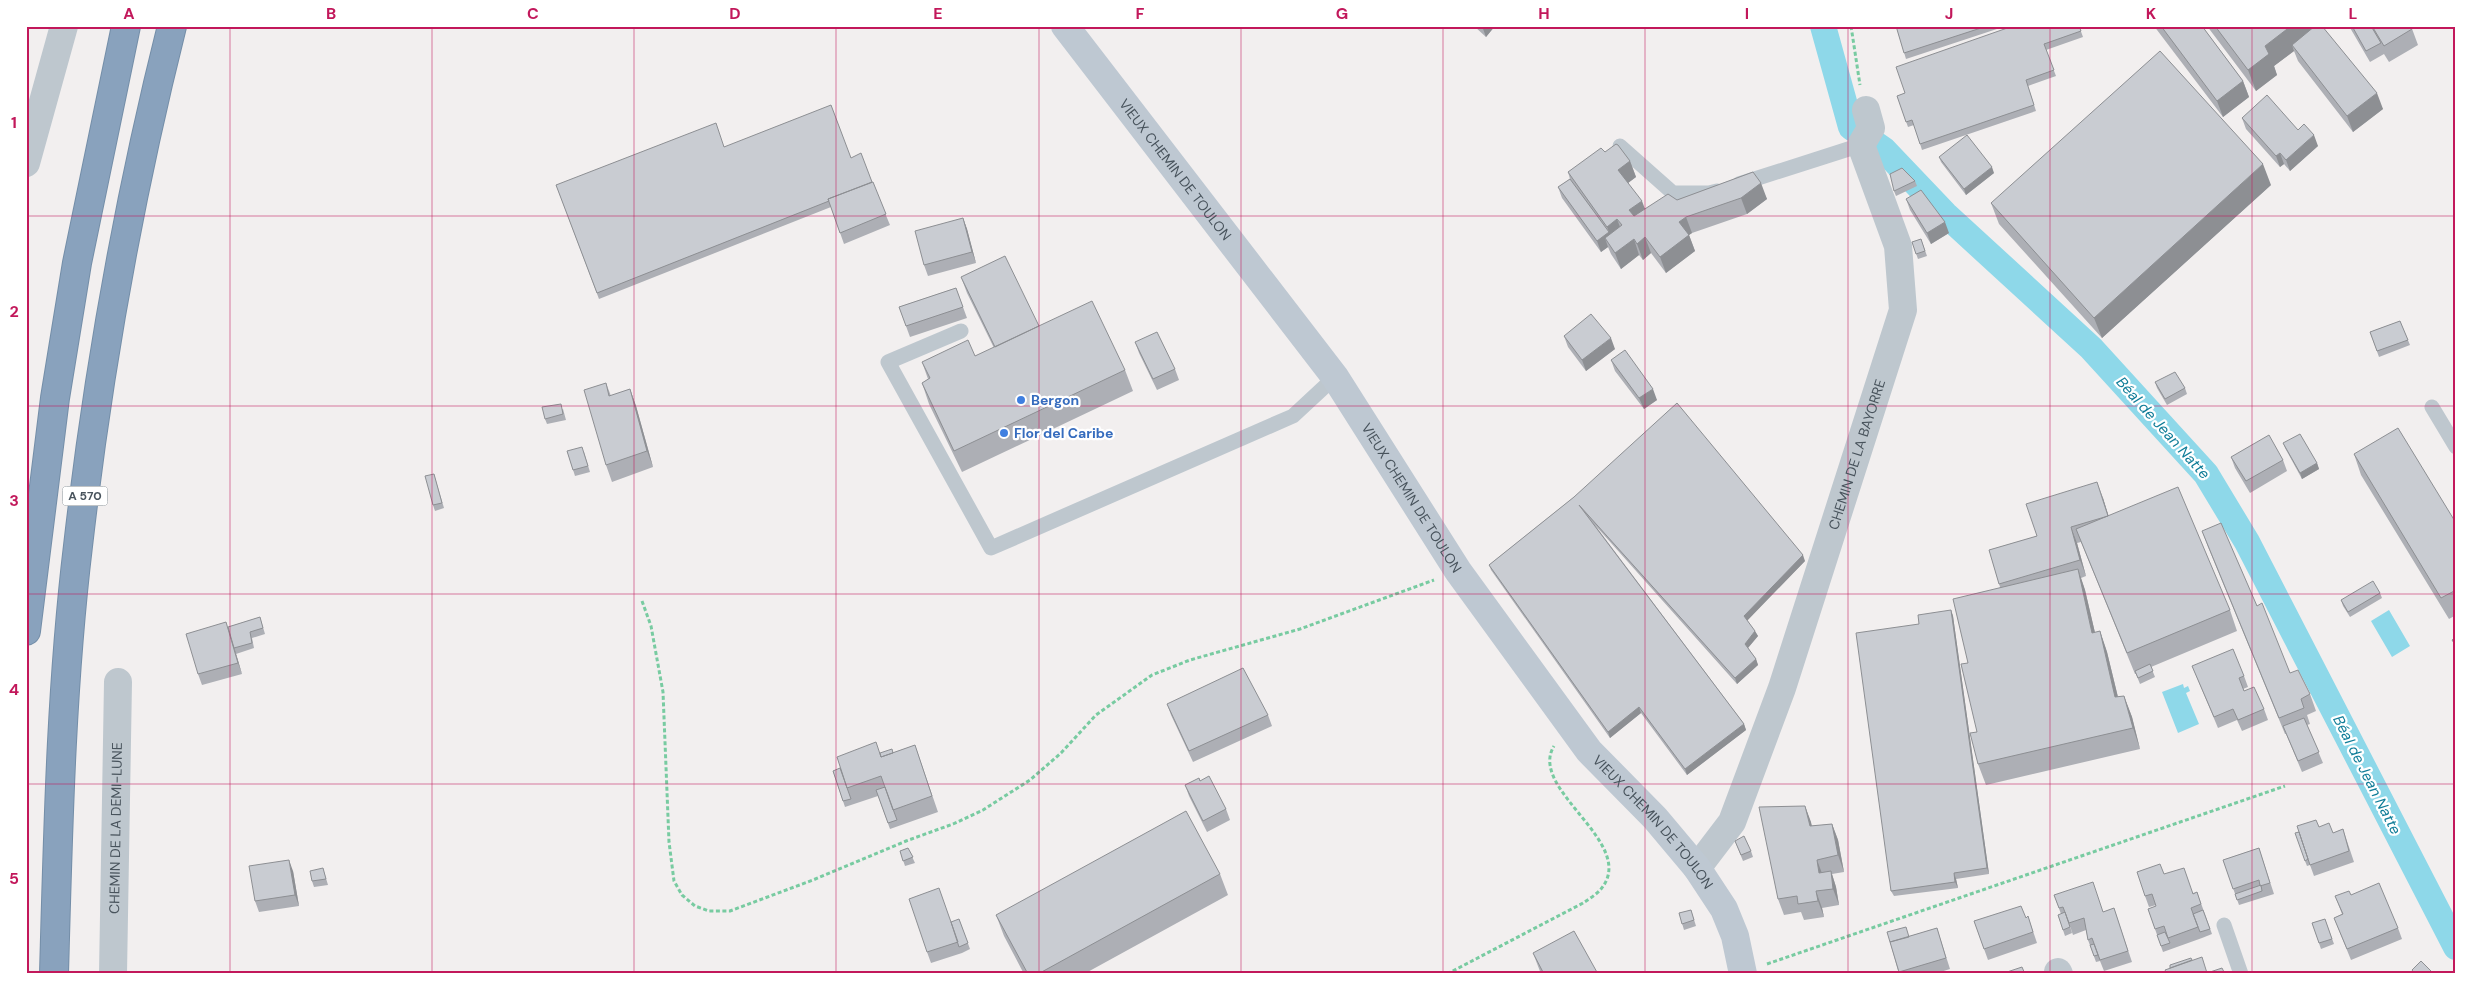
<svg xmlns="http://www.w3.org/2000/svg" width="2482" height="1000" font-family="'DM Sans',sans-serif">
  <rect width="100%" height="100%" fill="#f2efef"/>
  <path fill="#8ed8e9" d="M 2389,610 L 2410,646 L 2392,657 L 2371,621 Z
    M 2183,684 L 2184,688 L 2188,686 L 2190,691 L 2186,693 L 2199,724 L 2178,733 L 2162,692 Z"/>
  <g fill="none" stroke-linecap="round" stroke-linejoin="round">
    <path stroke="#8ed8e9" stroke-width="26" d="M 1823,26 L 1851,127 L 1884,150 L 1945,214 L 2091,348 L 2206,474 L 2247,542 L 2456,947"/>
    <g stroke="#748ea8" stroke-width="30">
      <path id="highway" d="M 26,631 L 55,398 L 77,263 L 126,26
        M 54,974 C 58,831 61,688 78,546 C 98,372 129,197 172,26"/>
    </g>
    <path stroke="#78cba1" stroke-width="3" stroke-dasharray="4 2.5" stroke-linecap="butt" d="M 1851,26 L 1860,85
      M 642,601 L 651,626 L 663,692 L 669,842 L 674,881 L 682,895 L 695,906 L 709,911 L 730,911 L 813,880 L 906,841 L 953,824 L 983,810 L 1030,780 L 1061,753 L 1096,715 L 1152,675 L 1190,660 L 1300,629 L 1434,580
      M 1767,964 L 2285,786
      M 1447,974 L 1583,903 C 1589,899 1597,894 1601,889 C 1639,843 1527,790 1554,746"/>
    <path stroke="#bec7ce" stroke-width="15" d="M 1620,146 L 1673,193 L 1709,193 L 1717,191
      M 1739,184 L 1861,145
      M 961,331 L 888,362 L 991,548 L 1293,416 L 1335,377
      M 2432,407 L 2456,447
      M 2224,925 L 2241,974"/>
    <g stroke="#bec7ce" stroke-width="28">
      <path d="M 26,163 L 64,26"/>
      <path id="s1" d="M 1697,868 L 1732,822 L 1782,688 L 1903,310 L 1898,246 L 1861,145 L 1871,128 L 1866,110"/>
      <path d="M 2058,972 L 2059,974"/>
      <path id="s2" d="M 113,974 L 118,682"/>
    </g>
    <path stroke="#bec8d2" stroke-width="28" id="s3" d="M 1065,26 L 1335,377 L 1458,571 L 1589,751 L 1655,818 L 1697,868 L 1724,909 L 1735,936 L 1743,974"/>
    <use href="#highway" stroke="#89a2bd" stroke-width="28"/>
  </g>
  <path fill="#adafb5" d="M 1474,26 L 1495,26 L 1486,37 Z
    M 1896,26 L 2006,26 L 1906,59 Z
    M 2079,26 L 2083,37 L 2046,50 L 2056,76 L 2028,86 L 2036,111 L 1922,150 L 1914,125 L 1908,127 L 1897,96 Z
    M 2154,26 L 2202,26 L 2243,81 L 2249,97 L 2223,117 Z
    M 2207,26 L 2322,26 L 2383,109 L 2353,132 L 2298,61 L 2294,51 L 2274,66 L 2277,75 L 2256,91 Z
    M 2349,26 L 2411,26 L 2418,45 L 2389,62 L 2384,54 L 2370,62 Z
    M 2242,118 L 2298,130 L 2318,146 L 2290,171 L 2284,164 L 2280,167 L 2246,129 Z
    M 724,147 L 851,158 L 872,182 L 890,225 L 844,244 L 831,207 L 599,299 L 556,185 Z
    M 1605,152 L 1630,161 L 1636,177 L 1628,183 L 1645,209 L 1677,200 L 1753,172 L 1767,199 L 1747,214 L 1692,233 L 1689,235 L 1695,251 L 1666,273 L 1651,253 L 1643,260 L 1639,255 L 1621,269 L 1611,254 L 1608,247 L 1601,252 L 1562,198 L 1558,187 L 1570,179 L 1568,172 Z
    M 1939,157 L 1994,173 L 1966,195 L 1941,162 Z
    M 1915,181 L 1917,186 L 1896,196 L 1894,191 Z
    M 2271,185 L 2102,338 L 1999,224 L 1991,203 Z
    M 1906,199 L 1949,233 L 1931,244 L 1910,210 Z
    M 963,218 L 967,229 L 976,263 L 928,276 L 924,265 Z
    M 1921,239 L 1927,256 L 1918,259 L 1912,242 Z
    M 961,277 L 1039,326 L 1125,370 L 1133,391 L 962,472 L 929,404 L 922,383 L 928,379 L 922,362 L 975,356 L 994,348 L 967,293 Z
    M 956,288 L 967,318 L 910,337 L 899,307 Z
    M 2400,321 L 2410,345 L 2379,357 L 2370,332 Z
    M 1564,336 L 1615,349 L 1586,371 L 1568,347 Z
    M 1135,342 L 1175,369 L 1179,380 L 1157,390 L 1139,353 Z
    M 1611,360 L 1657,400 L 1644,409 L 1615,371 Z
    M 2155,382 L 2185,388 L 2187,394 L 2167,405 L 2157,388 Z
    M 606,383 L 611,396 L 630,389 L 636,406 L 653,467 L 612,482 L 606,465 Z
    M 563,409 L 566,420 L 547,424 L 545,419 Z
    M 2283,443 L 2317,463 L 2319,469 L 2302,479 L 2285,448 Z
    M 567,451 L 584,452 L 590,472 L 575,476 Z
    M 2354,454 L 2456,523 L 2456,615 L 2449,619 L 2361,475 Z
    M 2231,457 L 2283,460 L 2287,471 L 2250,493 L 2235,468 Z
    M 434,474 L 444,508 L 435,511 L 433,505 Z
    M 1574,497 L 1805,561 L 1747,620 L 1758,636 L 1748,648 L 1756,659 L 1758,665 L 1737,684 L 1595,525 L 1744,724 L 1746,730 L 1687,775 L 1641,713 L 1610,738 L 1491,570 L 1489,565 Z
    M 2103,498 L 2108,515 L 2230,610 L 2237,631 L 2151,667 L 2155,677 L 2140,684 L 2136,674 L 2135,674 L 2081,542 L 2077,543 L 2086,576 L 2081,578 L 2085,590 L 2095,633 L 2100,631 L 2107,652 L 2118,697 L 2124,696 L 2132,717 L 2140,749 L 1986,785 L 1978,764 L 1977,732 L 1968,663 L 2000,587 L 1989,550 L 2037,536 Z
    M 2202,531 L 2257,606 L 2290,673 L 2310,694 L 2316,711 L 2307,715 L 2310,724 L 2307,725 L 2323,763 L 2302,772 L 2286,734 L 2285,734 L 2208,547 Z
    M 2380,593 L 2382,598 L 2350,617 L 2343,606 L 2341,600 Z
    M 1951,610 L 1953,616 L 1989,874 L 1956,879 L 1958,888 L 1894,896 L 1891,891 L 1919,624 Z
    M 260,617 L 265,634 L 252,638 L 254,648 L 236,654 L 235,651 L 242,674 L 202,685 L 198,674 L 228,627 Z
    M 2192,666 L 2244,676 L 2248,687 L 2243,689 L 2244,691 L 2264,709 L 2268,720 L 2242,731 L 2237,720 L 2218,728 Z
    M 1167,704 L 1268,715 L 1272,726 L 1193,762 L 1171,715 Z
    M 915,745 L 938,812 L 890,829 L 878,796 L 845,807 L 833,771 L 881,757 Z
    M 1200,780 L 1226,809 L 1230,820 L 1207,832 L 1189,796 L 1185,785 Z
    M 1805,806 L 1812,826 L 1832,824 L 1838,840 L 1844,872 L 1832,874 L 1836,887 L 1839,905 L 1822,908 L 1824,917 L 1804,920 L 1801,912 L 1784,915 L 1778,899 Z
    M 2319,827 L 2333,833 L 2343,829 L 2354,862 L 2314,876 L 2310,865 L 2307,866 L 2305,861 Z
    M 1735,841 L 1751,851 L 1753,857 L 1743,861 Z
    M 908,848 L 915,863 L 905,866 L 900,851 Z
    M 2259,848 L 2274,894 L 2239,905 L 2223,860 Z
    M 323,868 L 328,885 L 314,887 L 312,881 Z
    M 293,871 L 299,906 L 259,912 L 255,901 Z
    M 1220,874 L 1228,895 L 1084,974 L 1024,974 L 1004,936 L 996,915 Z
    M 2164,874 L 2193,893 L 2197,892 L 2212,934 L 2202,938 L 2195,919 L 2202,938 L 2163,952 L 2148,909 L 2156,906 L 2156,905 L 2149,907 L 2145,896 Z
    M 2054,895 L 2103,912 L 2114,908 L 2132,962 L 2104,971 L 2100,961 L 2096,962 L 2088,940 L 2086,930 L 2073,935 L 2068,920 L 2072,933 L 2065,936 L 2058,915 L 2061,914 Z
    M 2351,895 L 2398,928 L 2402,939 L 2351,960 L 2334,918 L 2342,914 L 2335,896 Z
    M 1691,910 L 1696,926 L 1684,930 L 1679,913 Z
    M 2028,916 L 2037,943 L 1988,960 L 1974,921 L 2026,918 Z
    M 959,919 L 970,949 L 962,953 L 931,963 L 927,952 L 956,937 Z
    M 2325,919 L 2334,944 L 2321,949 L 2312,923 Z
    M 1937,928 L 1950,969 L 1934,974 L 1899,974 L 1890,942 Z
    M 1533,953 L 1598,974 L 1541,974 Z"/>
  <path fill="#8d8f93" d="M 1482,26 L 1495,26 L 1486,37 Z
    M 2291,26 L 2321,26 L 2292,45 L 2294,51 L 2274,66 L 2277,75 L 2256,91 L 2248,70 L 2265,46 Z
    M 2243,81 L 2249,97 L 2223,117 L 2217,101 Z
    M 2377,93 L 2383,109 L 2353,132 L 2347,116 Z
    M 2314,135 L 2318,146 L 2290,171 L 2286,160 Z
    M 2280,153 L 2284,164 L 2280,167 L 2276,156 Z
    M 1630,161 L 1636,177 L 1624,186 L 1618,170 Z
    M 2263,164 L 2271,185 L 2102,338 L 2094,318 Z
    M 1992,167 L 1994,173 L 1966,195 L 1964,189 Z
    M 1761,183 L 1767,199 L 1747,214 L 1741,198 Z
    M 1642,201 L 1648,217 L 1635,226 L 1629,210 Z
    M 1686,217 L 1692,233 L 1689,235 L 1695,251 L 1666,273 L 1660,257 L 1679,222 Z
    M 963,218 L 967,229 L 976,263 L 972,252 Z
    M 1617,219 L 1623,235 L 1605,238 L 1608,247 L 1601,252 L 1597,241 L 1609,232 L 1607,227 Z
    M 1945,222 L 1949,233 L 1931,244 L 1927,233 Z
    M 1645,237 L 1651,253 L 1643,260 L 1637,244 Z
    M 1634,239 L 1639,255 L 1621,269 L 1615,253 Z
    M 1611,338 L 1615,349 L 1586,371 L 1582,360 Z
    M 630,389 L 636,406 L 653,467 L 647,451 Z
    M 1653,389 L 1657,400 L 1644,409 L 1639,398 Z
    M 2317,463 L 2319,469 L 2302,479 L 2300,473 Z
    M 2097,482 L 2103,498 L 2114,533 L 2108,516 Z
    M 2071,527 L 2077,543 L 2086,576 L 2080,560 Z
    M 1803,555 L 1805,561 L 1746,622 L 1744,616 Z
    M 2078,569 L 2085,590 L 2100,654 L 2092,633 Z
    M 1951,610 L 1953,616 L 1989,874 L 1987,868 Z
    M 1755,631 L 1758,636 L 1747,649 L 1745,644 Z
    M 2100,631 L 2107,652 L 2123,718 L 2115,697 Z
    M 230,633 L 242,674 L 238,663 Z
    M 1756,659 L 1758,665 L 1737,684 L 1735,678 Z
    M 2124,696 L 2132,717 L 2140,749 L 2133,728 Z
    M 1639,707 L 1641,713 L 1610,738 L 1608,732 Z
    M 1744,724 L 1746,730 L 1687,775 L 1685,769 Z
    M 1805,806 L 1811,822 L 1815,843 L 1810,826 Z
    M 1832,824 L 1838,840 L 1844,872 L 1838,855 Z
    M 289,860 L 293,871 L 299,906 L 295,895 Z
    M 1817,860 L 1823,876 L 1819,873 Z
    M 1831,871 L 1836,887 L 1839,905 L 1833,889 Z
    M 1954,873 L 1956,879 L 1958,888 L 1955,882 Z
    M 1816,891 L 1822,908 L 1824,917 L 1818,901 Z"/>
  <path fill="#c9ccd2" stroke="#8d8f93" d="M 1896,26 L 1987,26 L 1904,53 Z
    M 2013,26 L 2079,26 L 2081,31 L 2044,44 L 2054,70 L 2026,80 L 2034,105 L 1920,144 L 1912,120 L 1906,122 L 1897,96 L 1905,93 L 1896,67 Z
    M 2161,26 L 2202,26 L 2243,81 L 2217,101 Z
    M 2215,26 L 2291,26 L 2265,46 L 2269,54 L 2248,70 Z
    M 2315,26 L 2322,26 L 2377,93 L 2347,116 L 2292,45 Z
    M 2352,26 L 2371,26 L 2381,43 L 2366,51 Z
    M 2372,26 L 2411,26 L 2412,29 L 2384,46 Z
    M 2160,51 L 2263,164 L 2094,318 L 1991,203 Z
    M 2267,95 L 2298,130 L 2304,124 L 2314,135 L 2286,160 L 2280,153 L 2276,156 L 2242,118 Z
    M 831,105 L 851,158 L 861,153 L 872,182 L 828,199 L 829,201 L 597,293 L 556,185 L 716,123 L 724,147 Z
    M 1967,135 L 1992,167 L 1964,189 L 1939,157 Z
    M 1616,144 L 1618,145 L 1630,161 L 1618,170 L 1642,201 L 1629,210 L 1634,216 L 1668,194 L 1677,200 L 1753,172 L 1761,183 L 1741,198 L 1686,217 L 1679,222 L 1689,235 L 1660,257 L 1645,237 L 1637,244 L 1634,239 L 1615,253 L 1605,238 L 1622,225 L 1617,219 L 1607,227 L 1568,172 L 1601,148 L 1605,152 Z
    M 1902,168 L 1915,181 L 1894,191 L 1890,174 Z
    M 1570,179 L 1609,232 L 1597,241 L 1558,187 Z
    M 873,182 L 886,214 L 840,233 L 828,199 Z
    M 1921,190 L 1945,222 L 1927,233 L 1906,199 Z
    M 963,218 L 972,252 L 924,265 L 915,231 Z
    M 1921,239 L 1925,251 L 1916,254 L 1912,242 Z
    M 1005,256 L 1039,326 L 995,347 L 961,277 Z
    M 956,288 L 963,307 L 906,326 L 899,307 Z
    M 1092,301 L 1125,370 L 954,451 L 922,383 L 930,378 L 922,362 L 968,340 L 975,356 Z
    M 1591,314 L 1611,338 L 1582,360 L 1564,336 Z
    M 2400,321 L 2408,340 L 2377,351 L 2370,332 Z
    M 1157,332 L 1175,369 L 1153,379 L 1135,342 Z
    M 1625,350 L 1653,389 L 1639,398 L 1611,360 Z
    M 2175,372 L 2185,388 L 2165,399 L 2155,382 Z
    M 606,383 L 609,396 L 630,389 L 647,451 L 606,465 L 584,390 Z
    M 1677,403 L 1803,555 L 1744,616 L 1755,631 L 1745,644 L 1756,659 L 1735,678 L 1579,505 L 1744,724 L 1685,769 L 1639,707 L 1608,732 L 1489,565 L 1574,497 Z
    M 561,404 L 563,414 L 545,419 L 542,407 Z
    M 2398,428 L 2456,523 L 2456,590 L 2441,598 L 2354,454 Z
    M 2300,434 L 2317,463 L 2300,473 L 2283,443 Z
    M 2269,435 L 2283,460 L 2246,481 L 2231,457 Z
    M 582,447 L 588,466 L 573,470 L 567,451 Z
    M 434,474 L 442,503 L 433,505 L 425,476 Z
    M 2097,482 L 2108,516 L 2071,527 L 2080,560 L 1999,584 L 1989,550 L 2037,536 L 2026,504 Z
    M 2178,487 L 2230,610 L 2127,653 L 2076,529 Z
    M 2221,523 L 2257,606 L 2262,603 L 2290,673 L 2298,670 L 2310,694 L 2301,699 L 2304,708 L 2279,718 L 2202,531 Z
    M 2078,569 L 2092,633 L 2100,631 L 2115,697 L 2124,696 L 2133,728 L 1978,764 L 1970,733 L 1977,732 L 1961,664 L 1968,663 L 1953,599 Z
    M 2373,581 L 2380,593 L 2348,612 L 2341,600 Z
    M 1951,610 L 1987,868 L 1954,873 L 1955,882 L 1891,891 L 1856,633 L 1919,624 L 1918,615 Z
    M 260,617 L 263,628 L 250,632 L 252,643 L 234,648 L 228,627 Z
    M 226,622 L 238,663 L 198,674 L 186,634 Z
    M 2456,637 L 2456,646 L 2452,640 Z
    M 2233,649 L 2244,676 L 2239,678 L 2244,691 L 2254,687 L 2264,709 L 2238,720 L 2233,709 L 2214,717 L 2192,666 Z
    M 2150,664 L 2153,671 L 2138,678 L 2135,671 Z
    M 1243,668 L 1268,715 L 1189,751 L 1167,704 Z
    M 2304,718 L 2319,752 L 2298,761 L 2283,726 Z
    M 876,742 L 881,757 L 915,745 L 932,796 L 893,810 L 881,776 L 847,788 L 837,757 Z
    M 892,749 L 893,753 L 881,757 L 880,753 Z
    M 840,768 L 851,799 L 843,801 L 833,771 Z
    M 1209,776 L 1226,809 L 1203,821 L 1185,785 L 1199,778 L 1200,781 Z
    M 885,787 L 897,820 L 888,823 L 876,790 Z
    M 1805,806 L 1810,826 L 1832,824 L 1838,855 L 1817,860 L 1819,873 L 1831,871 L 1833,889 L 1816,891 L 1818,901 L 1798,904 L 1797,896 L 1778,899 L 1759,807 Z
    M 1186,811 L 1220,874 L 1038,974 L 1028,974 L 996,915 Z
    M 2316,820 L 2319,827 L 2329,823 L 2333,833 L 2343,829 L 2349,851 L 2310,865 L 2297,826 Z
    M 2299,832 L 2308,859 L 2305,861 L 2295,833 Z
    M 1744,836 L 1751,851 L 1741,855 L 1735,841 Z
    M 908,848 L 913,857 L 903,861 L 900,851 Z
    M 2259,848 L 2270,883 L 2260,886 L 2259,880 L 2233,889 L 2223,860 Z
    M 289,860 L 295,895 L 255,901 L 249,866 Z
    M 2160,864 L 2164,874 L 2184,868 L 2193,894 L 2197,892 L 2201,904 L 2191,908 L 2198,927 L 2168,938 L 2164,926 L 2155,929 L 2148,909 L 2156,906 L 2152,894 L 2145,896 L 2137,872 Z
    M 323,868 L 326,879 L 312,881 L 310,871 Z
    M 2093,882 L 2103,912 L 2114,908 L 2128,951 L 2100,960 L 2092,938 L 2088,940 L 2084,918 L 2069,923 L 2063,907 L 2059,908 L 2054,895 Z
    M 2379,883 L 2398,928 L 2347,949 L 2334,918 L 2343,914 L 2335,896 L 2349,891 L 2351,895 Z
    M 2261,885 L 2262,891 L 2237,900 L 2235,894 Z
    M 939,888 L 958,942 L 927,952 L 909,899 Z
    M 2021,906 L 2026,918 L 2028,916 L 2033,932 L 1984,949 L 1974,921 Z
    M 1691,910 L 1694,920 L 1682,924 L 1679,913 Z
    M 2203,910 L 2210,929 L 2200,932 L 2193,914 Z
    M 2065,912 L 2070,927 L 2063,930 L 2058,915 Z
    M 959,919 L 968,943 L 959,947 L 951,922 Z
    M 2325,919 L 2332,939 L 2319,943 L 2312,923 Z
    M 1906,927 L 1909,937 L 1890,942 L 1887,932 Z
    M 1937,928 L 1946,958 L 1899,972 L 1890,942 Z
    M 1574,931 L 1598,974 L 1544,974 L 1533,953 Z
    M 2165,932 L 2170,943 L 2161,946 L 2157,935 Z
    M 2094,944 L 2098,955 L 2094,956 L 2090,945 Z
    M 2202,957 L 2207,973 L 2222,968 L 2225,974 L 2167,974 L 2165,970 Z
    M 2191,958 L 2192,960 L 2170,968 L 2170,965 Z
    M 2421,961 L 2431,971 L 2429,973 L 2430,974 L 2415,974 L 2412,970 Z
    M 2022,967 L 2025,974 L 2001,974 Z"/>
  <path fill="none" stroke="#c2185b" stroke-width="1" stroke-opacity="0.55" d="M 230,26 L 230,974M 432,26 L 432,974M 634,26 L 634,974M 836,26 L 836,974M 1039,26 L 1039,974M 1241,26 L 1241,974M 1443,26 L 1443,974M 1645,26 L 1645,974M 1848,26 L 1848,974M 2050,26 L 2050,974M 2252,26 L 2252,974M 26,216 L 2456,216M 26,406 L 2456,406M 26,594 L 2456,594M 26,784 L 2456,784"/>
  <g fill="#3f7fe0" stroke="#fff" stroke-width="2">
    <circle cx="1021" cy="400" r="5"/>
    <circle cx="1004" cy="433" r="5"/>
  </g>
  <g text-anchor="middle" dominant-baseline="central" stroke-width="4.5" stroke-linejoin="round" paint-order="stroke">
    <rect fill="#fff" stroke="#7f878d" stroke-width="1" x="62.5" y="486.5" width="45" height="19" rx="4"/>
    <g font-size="12" font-weight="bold" fill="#48535c">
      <text x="85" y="496">A 570</text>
    </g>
    <g font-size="14" fill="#48535c" stroke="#fff">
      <text stroke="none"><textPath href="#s3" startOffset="181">VIEUX CHEMIN DE TOULON</textPath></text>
      <text stroke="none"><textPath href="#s1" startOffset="446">CHEMIN DE LA BAYORRE</textPath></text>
      <text stroke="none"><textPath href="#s3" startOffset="586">VIEUX CHEMIN DE TOULON</textPath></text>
      <text stroke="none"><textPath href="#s3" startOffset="991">VIEUX CHEMIN DE TOULON</textPath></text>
      <text stroke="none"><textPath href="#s2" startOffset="146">CHEMIN DE LA DEMI-LUNE</textPath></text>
    </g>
    <g font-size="14" font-weight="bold" fill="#366cbe" stroke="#fff" text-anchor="start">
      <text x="1031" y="400">Bergon</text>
      <text x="1014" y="433">Flor del Caribe</text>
    </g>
    <g font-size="15" font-style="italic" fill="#107d98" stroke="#fff">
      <text transform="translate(2163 428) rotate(48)">Béal de Jean Natte</text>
      <text transform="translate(2367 775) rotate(63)">Béal de Jean Natte</text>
    </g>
  </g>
  <rect width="2482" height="1000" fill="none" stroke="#ffffff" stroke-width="55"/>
  <rect x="28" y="28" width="2426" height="944" fill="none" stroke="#c2185b" stroke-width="2"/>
  <g font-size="16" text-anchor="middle" font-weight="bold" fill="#c2185b">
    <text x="129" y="19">A</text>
    <text x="331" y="19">B</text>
    <text x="533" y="19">C</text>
    <text x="735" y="19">D</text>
    <text x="938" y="19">E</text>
    <text x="1140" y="19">F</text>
    <text x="1342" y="19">G</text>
    <text x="1544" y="19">H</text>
    <text x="1747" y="19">I</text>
    <text x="1949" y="19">J</text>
    <text x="2151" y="19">K</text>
    <text x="2353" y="19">L</text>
    <text x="14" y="128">1</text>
    <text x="14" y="317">2</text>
    <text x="14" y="506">3</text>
    <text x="14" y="695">4</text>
    <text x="14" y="884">5</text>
  </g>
</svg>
